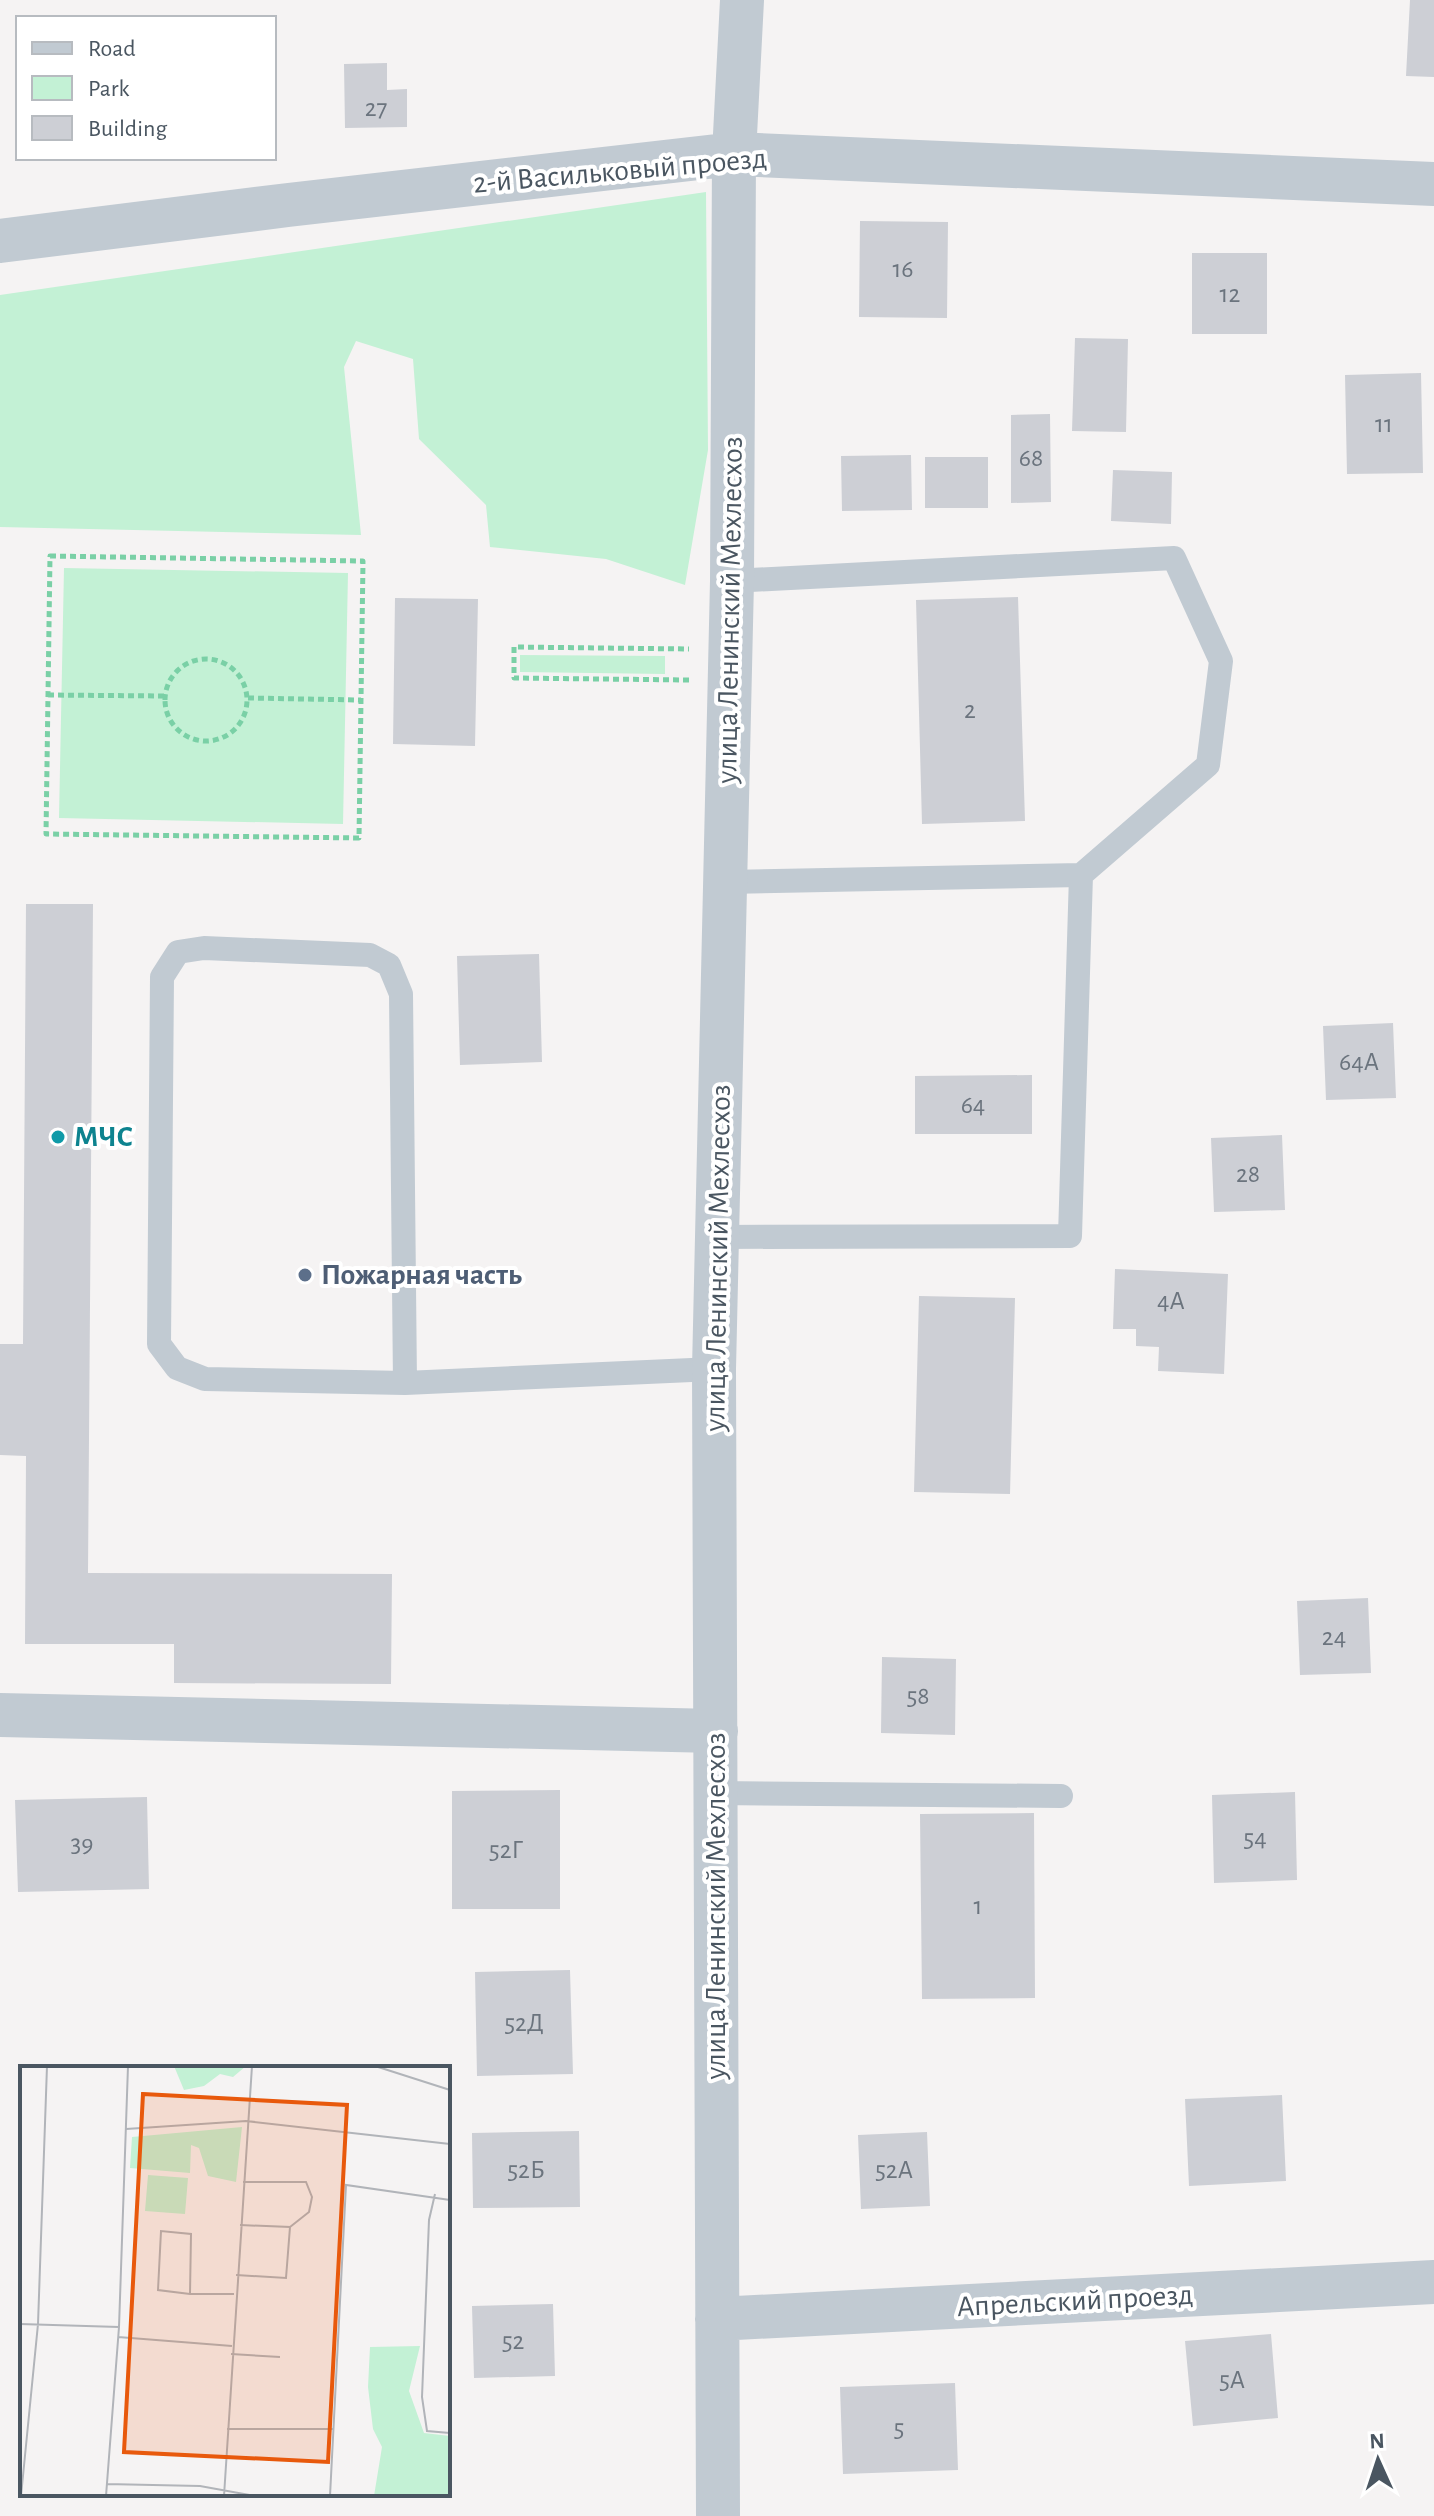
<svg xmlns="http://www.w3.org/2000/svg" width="1434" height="2516" font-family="'Alegreya Sans',sans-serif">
  <rect width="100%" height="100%" fill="#f5f3f3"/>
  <path fill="#c3f1d5" d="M 706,192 L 708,450 L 685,585 L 606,559 L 490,547 L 486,505 L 419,439 L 413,359 L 356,341 L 344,367 L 361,535 L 0,527 L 0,295 Z
    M 64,568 L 348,573 L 343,824 L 59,818 Z
    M 520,655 L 665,656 L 665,674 L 520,672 Z"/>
  <path fill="#cdcfd5" d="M 1410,0 L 1434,0 L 1434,77 L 1406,76 Z
    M 387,63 L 387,90 L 407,89 L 407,127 L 345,128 L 344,64 Z
    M 860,221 L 948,222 L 947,318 L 859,317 Z
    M 1192,253 L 1267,253 L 1267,334 L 1192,334 Z
    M 1075,338 L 1128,339 L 1126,432 L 1072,431 Z
    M 1421,373 L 1423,473 L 1347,474 L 1345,375 Z
    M 1050,414 L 1051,502 L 1011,503 L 1011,415 Z
    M 911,455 L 912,510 L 842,511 L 841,456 Z
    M 925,457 L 988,457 L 988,508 L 925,508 Z
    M 1113,470 L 1172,472 L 1171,524 L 1111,521 Z
    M 1018,597 L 1025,821 L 922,824 L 916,600 Z
    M 395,598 L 478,599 L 475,746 L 393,744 Z
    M 26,904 L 93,904 L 88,1573 L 392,1574 L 391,1684 L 174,1683 L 174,1644 L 25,1644 L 26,1456 L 0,1455 L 0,1344 L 23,1344 Z
    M 539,954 L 542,1062 L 460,1065 L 457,956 Z
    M 1393,1023 L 1396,1098 L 1326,1100 L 1323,1026 Z
    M 1032,1075 L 1032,1134 L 915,1134 L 915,1076 Z
    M 1282,1135 L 1285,1210 L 1214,1212 L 1211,1138 Z
    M 1115,1269 L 1228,1274 L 1224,1374 L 1158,1371 L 1159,1347 L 1136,1346 L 1136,1329 L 1113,1329 Z
    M 919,1296 L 1015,1298 L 1010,1494 L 914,1492 Z
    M 1368,1598 L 1371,1673 L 1300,1675 L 1297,1601 Z
    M 882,1657 L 956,1659 L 955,1735 L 881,1733 Z
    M 560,1790 L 560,1909 L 452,1909 L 452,1791 Z
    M 1295,1792 L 1297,1880 L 1214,1883 L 1212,1795 Z
    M 147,1797 L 149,1889 L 18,1892 L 15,1800 Z
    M 1034,1813 L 1035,1998 L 922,1999 L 920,1814 Z
    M 570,1970 L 573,2074 L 477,2076 L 475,1972 Z
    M 1282,2095 L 1286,2181 L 1189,2186 L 1185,2099 Z
    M 579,2131 L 580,2207 L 473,2208 L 472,2133 Z
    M 927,2132 L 930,2206 L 861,2209 L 858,2135 Z
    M 553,2304 L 555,2376 L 474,2378 L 472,2306 Z
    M 1271,2334 L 1278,2418 L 1193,2426 L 1185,2341 Z
    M 955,2383 L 958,2470 L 843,2474 L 840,2387 Z"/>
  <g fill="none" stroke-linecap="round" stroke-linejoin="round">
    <path stroke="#7ad0a6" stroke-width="5" stroke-dasharray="6 4" stroke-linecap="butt" d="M 50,556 L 363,561 L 359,838 L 46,834 Z
      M165 700a41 41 0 1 1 82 0a41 41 0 1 1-82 0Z
      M 689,680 L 514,678 L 514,647 L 689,649
      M 48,695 L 165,696
      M 248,698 L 361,700"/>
    <path stroke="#c1cad2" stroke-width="24" d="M 732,581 L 1174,558 L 1221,661 L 1208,765 L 1081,875
      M 718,1237 L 1070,1236 L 1081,875 L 727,882
      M 405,1383 L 401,994 L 389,965 L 370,955 L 204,948 L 178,952 L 162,977 L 159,1344 L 177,1368 L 205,1379 L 405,1383 L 714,1369
      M 716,1793 L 1061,1796"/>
    <path stroke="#c1cad2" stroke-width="44" d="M 0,241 L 288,205 L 734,154 L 1434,184
      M 0,1715 L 716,1731
      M 717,2319 L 1434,2282
      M 718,2516 L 714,1369 L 732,581 L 734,154 L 742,0"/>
  </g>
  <circle fill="#0f9aa8" stroke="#fff" stroke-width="3" cx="58" cy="1137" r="8"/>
  <circle fill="#5c6f8a" stroke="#fff" stroke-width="3" cx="305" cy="1275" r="8"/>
  <g text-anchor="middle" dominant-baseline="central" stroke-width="8" stroke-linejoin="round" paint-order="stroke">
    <g font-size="26" fill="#6b747e">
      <text x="376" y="108">27</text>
      <text x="903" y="269">16</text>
      <text x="1230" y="294">12</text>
      <text x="1384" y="424">11</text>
      <text x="1031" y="458">68</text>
      <text x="970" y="710">2</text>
      <text x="1359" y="1062">64А</text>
      <text x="973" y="1105">64</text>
      <text x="1248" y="1174">28</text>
      <text x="1171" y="1301">4А</text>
      <text x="1334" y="1637">24</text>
      <text x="918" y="1696">58</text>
      <text x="1255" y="1838">54</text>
      <text x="82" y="1844">39</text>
      <text x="506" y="1850">52Г</text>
      <text x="978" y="1906">1</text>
      <text x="524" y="2023">52Д</text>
      <text x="526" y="2170">52Б</text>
      <text x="894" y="2170">52А</text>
      <text x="513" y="2341">52</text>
      <text x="1232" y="2380">5А</text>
      <text x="899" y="2428">5</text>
    </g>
    <g font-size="30" fill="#4a5661" stroke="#fff">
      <text transform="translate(620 171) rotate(-5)">2-й Васильковый проезд</text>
      <text transform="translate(730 610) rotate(-89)">улица Ленинский Мехлесхоз</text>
      <text transform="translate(718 1258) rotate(-89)">улица Ленинский Мехлесхоз</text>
      <text transform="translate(716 1906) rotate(-90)">улица Ленинский Мехлесхоз</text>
      <text transform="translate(1075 2301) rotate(-3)">Апрельский проезд</text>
    </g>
    <g font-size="30" font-weight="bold" fill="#0d838f" stroke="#fff" text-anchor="start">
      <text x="74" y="1137">МЧС</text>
    </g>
    <g font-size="30" font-weight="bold" fill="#4e5e75" stroke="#fff" text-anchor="start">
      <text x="321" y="1275">Пожарная часть</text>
    </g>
  </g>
  <g transform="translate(20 2066)">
    <rect width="430" height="430" fill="#f5f3f3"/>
    <path d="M 154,0 L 226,0 L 213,11 L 200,8 L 184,20 L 164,24 ZM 222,61 L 216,116 L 188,110 L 179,82 L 171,79 L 170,107 L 110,102 L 112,71 ZM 128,109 L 168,112 L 165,148 L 125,145 ZM 400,280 L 389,325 L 404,367 L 430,370 L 430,430 L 354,430 L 362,381 L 353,363 L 348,321 L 350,281 Z" fill="#c3f1d5"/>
    <path fill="none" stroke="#b1b4b9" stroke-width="2" d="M 355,0 L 430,24M 106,63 L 226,55 L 430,78M 223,116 L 286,116 L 292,131 L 289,146 L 270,161M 415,128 L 409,154 L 402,331 L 407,365 L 430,367M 216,209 L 266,212 L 270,161 L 220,159M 170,228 L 171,168 L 141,165 L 138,224 L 170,228 L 214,228M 0,258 L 99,261M 98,271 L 212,280M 211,288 L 260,291M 207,363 L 314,363M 86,418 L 180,420 L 235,430M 1,430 L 18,258 L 27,0M 86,430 L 99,261 L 108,0M 204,430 L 232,0M 310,430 L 326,119 L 430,134"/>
    <path fill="#e8590c" fill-opacity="0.15" stroke="#e8590c" stroke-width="4" d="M 123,28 L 327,39 L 308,396 L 104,386 Z"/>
    <rect width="430" height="430" fill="none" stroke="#4a5661" stroke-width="4"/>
  </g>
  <rect x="16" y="16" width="260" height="144" fill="#ffffff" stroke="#b7bbc0" stroke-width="2"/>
  <rect x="32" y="42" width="40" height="12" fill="#c1cad2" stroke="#b7bbc0" stroke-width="2"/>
  <text x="88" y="56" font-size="24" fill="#4a5661">Road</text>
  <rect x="32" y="76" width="40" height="24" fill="#c3f1d5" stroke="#b7bbc0" stroke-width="2"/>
  <text x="88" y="96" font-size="24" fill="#4a5661">Park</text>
  <rect x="32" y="116" width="40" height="24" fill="#cdcfd5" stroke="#b7bbc0" stroke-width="2"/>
  <text x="88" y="136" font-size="24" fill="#4a5661">Building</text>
  <g transform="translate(1378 2460) rotate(357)" stroke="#ffffff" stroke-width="6" paint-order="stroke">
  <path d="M0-6L14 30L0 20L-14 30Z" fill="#4a5661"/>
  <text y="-12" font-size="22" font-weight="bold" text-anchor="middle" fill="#4a5661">N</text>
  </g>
</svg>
